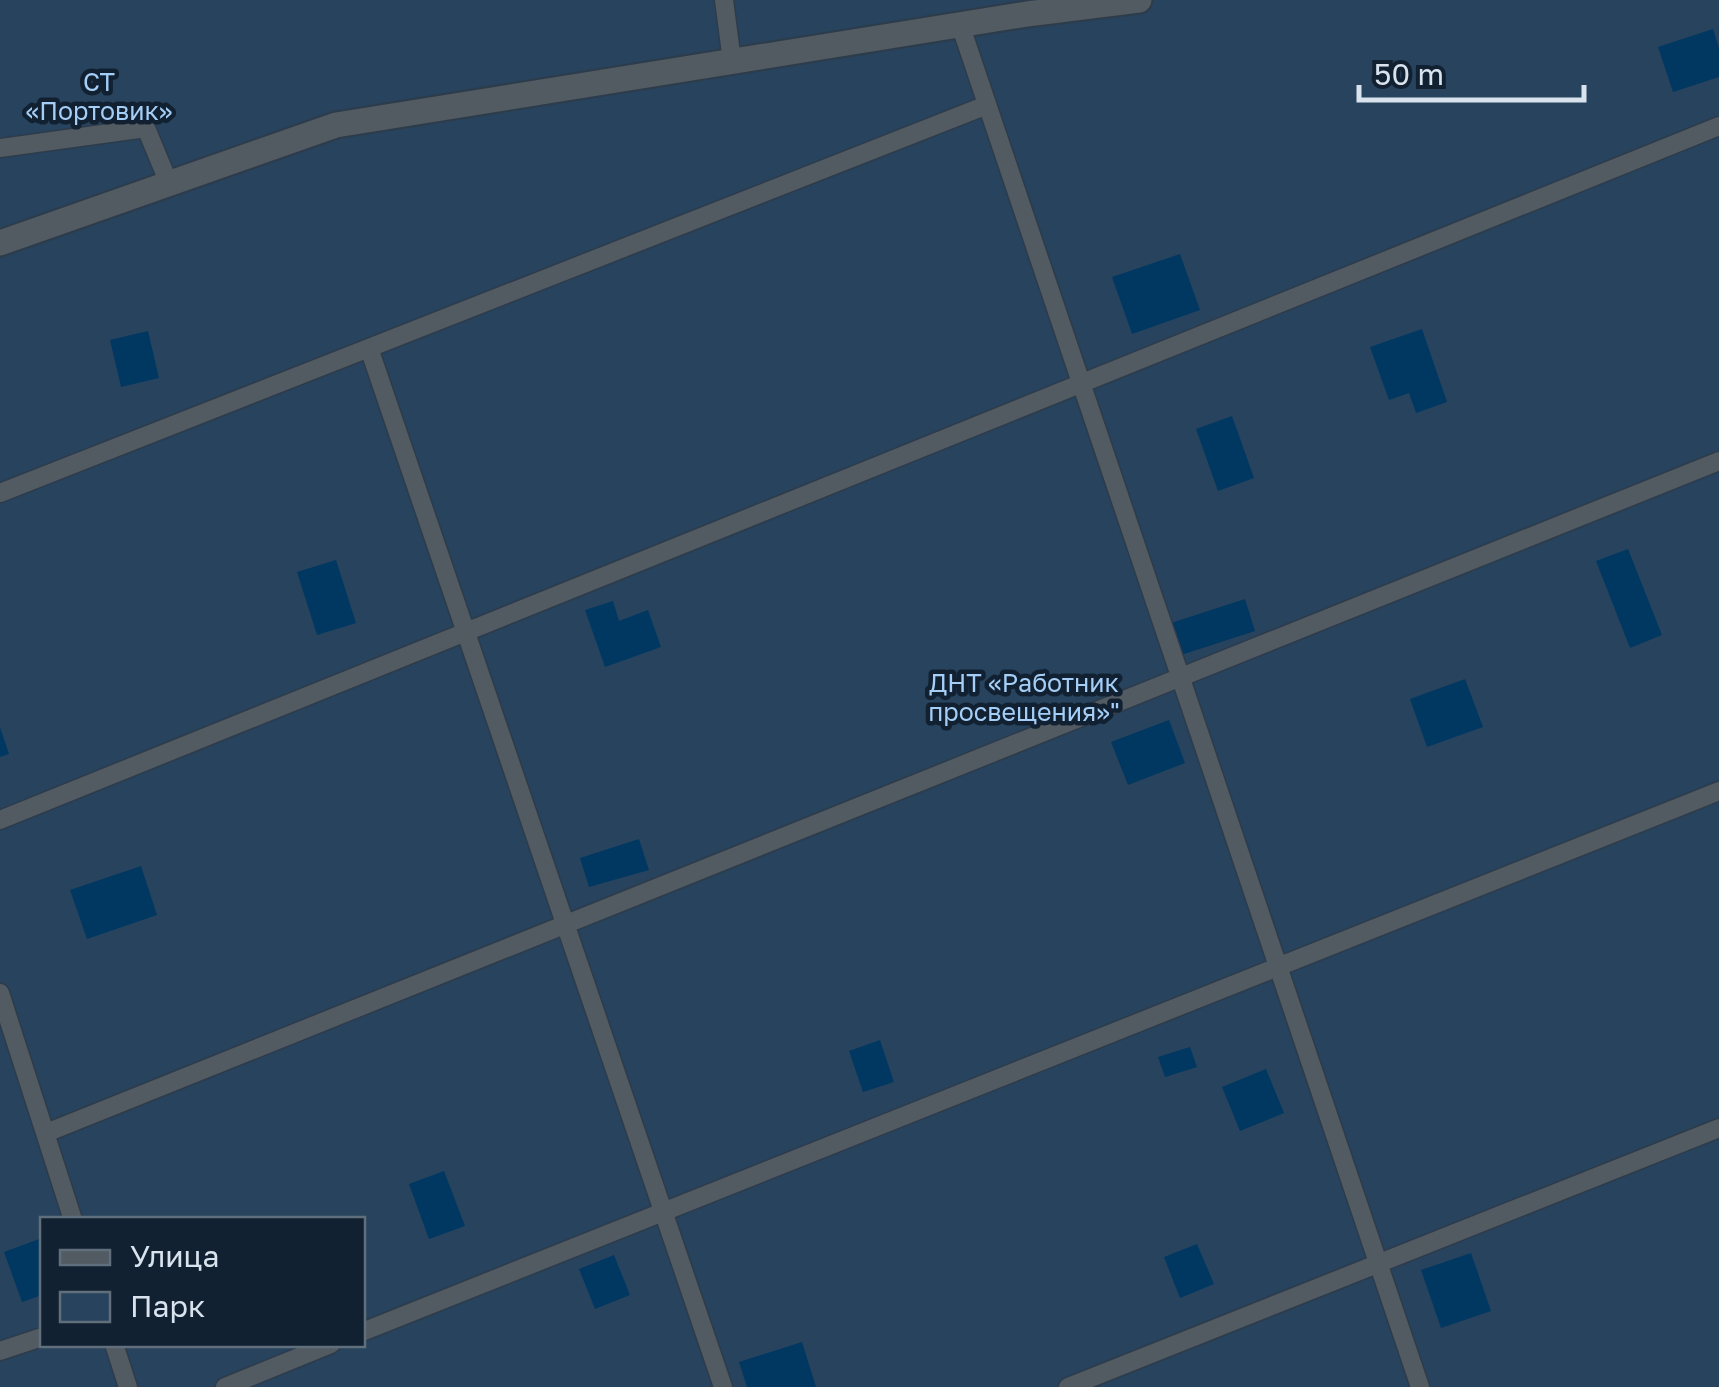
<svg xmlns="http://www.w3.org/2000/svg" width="1719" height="1387" font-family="'Golos Text',sans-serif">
  <rect width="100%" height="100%" fill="#112131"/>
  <path fill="#28435d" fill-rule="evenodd" d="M 0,0 L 1719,0 L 1719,1387 L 0,1387 ZM 42,1220 L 362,1220 L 362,1344 L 42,1344 Z"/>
  <path fill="#003862" d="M 1713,29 L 1719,48 L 1719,77 L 1673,92 L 1658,47 Z
    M 1180,254 L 1200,310 L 1132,334 L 1112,277 Z
    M 1422,329 L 1447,402 L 1416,413 L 1409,393 L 1389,400 L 1370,347 Z
    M 148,331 L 159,378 L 121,387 L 110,340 Z
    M 1232,416 L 1254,478 L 1218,491 L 1196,429 Z
    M 1628,549 L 1662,635 L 1630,648 L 1596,561 Z
    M 336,560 L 356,623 L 317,635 L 297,572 Z
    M 1245,599 L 1255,631 L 1181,655 L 1171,623 Z
    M 613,601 L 619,621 L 648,610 L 661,647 L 605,667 L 585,610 Z
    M 1465,679 L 1483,727 L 1427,747 L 1410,699 Z
    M 1169,720 L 1185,763 L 1128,785 L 1111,742 Z
    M 0,727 L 9,754 L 0,757 Z
    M 639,839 L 649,870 L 589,887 L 580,858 Z
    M 141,866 L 157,915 L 87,939 L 70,890 Z
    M 880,1040 L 894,1082 L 863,1092 L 849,1051 Z
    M 1190,1047 L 1197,1067 L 1165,1077 L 1158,1057 Z
    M 1266,1069 L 1284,1113 L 1240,1131 L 1222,1087 Z
    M 444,1171 L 465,1226 L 429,1239 L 409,1184 Z
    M 42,1238 L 42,1295 L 22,1302 L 4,1252 Z
    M 1197,1244 L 1214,1284 L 1180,1298 L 1164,1257 Z
    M 1471,1253 L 1491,1311 L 1441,1328 L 1421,1270 Z
    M 614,1255 L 630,1295 L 595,1309 L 579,1269 Z
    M 802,1342 L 816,1387 L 747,1387 L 739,1362 Z"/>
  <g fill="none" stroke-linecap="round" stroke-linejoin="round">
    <g stroke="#2d3c4b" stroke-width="21">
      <path id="lane" d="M 724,0 L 732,61
        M 960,24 L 1420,1387
        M 0,148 L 146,128 L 170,186
        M 369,348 L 723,1387
        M 0,493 L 987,105
        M 0,820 L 1719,126
        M 0,993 L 73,1220
        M 46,1133 L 1719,461
        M 362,1332 L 1719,791
        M 114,1344 L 128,1387
        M 0,1351 L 42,1337
        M 225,1387 L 331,1344
        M 1068,1387 L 1719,1128"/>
    </g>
    <g stroke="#2d3c4b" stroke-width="29">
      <path id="street" d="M 0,243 L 336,125 L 1027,14 L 1139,0"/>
    </g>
    <use href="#lane" stroke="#525a62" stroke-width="18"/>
    <use href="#street" stroke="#525a62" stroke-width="25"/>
  </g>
  <g text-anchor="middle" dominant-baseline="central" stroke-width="9" stroke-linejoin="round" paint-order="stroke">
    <g font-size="25" fill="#a5cef7" stroke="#112131">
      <text x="99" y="81">СТ<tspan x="99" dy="29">«Портовик»</tspan></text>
      <text x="1024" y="682">ДНТ «Работник<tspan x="1024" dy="29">просвещения»"</tspan></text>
    </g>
  </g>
  <rect x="40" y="1217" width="325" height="130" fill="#112131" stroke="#616f7d" stroke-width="2.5"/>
  <rect x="60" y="1250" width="50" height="15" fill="#525a62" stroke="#616f7d" stroke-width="2.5"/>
  <text x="130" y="1267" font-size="30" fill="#d9e3ee">Улица</text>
  <rect x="60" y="1292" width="50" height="30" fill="#28435d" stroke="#616f7d" stroke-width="2.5"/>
  <text x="130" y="1317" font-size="30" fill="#d9e3ee">Парк</text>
  <path d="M1359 85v15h225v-15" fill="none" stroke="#d9e3ee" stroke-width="5"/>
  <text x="1374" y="85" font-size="30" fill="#d9e3ee" stroke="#112131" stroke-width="8" paint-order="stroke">50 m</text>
</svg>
